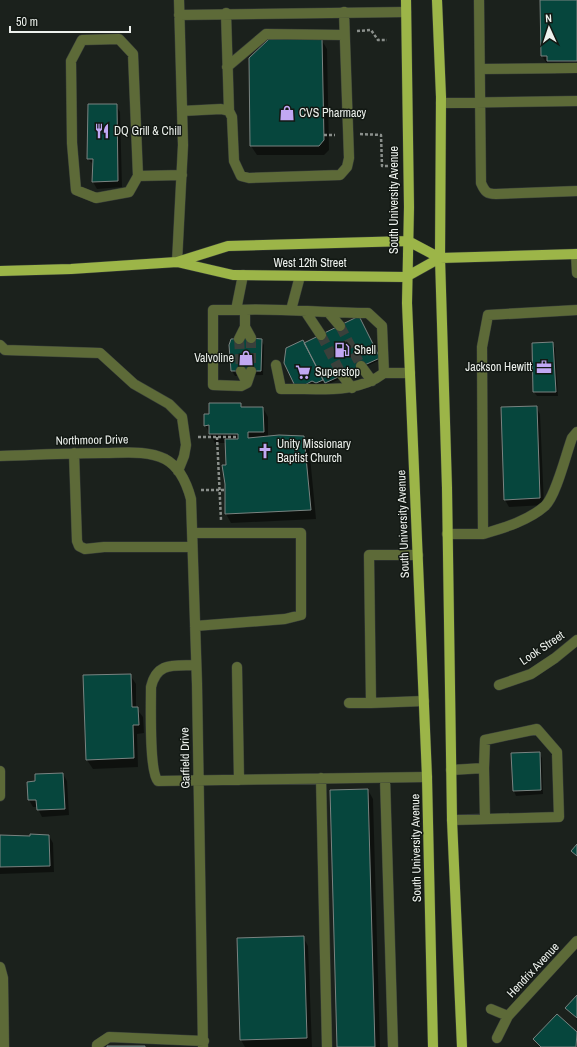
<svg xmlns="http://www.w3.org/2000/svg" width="577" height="1047" font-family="'Archivo Narrow',sans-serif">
  <rect width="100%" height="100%" fill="#1b211c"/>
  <path fill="#0007" d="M 541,0 L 577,0 L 577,74 L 556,74 L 553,68 L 550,68 L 542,56 Z
    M 321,39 L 327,49 L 329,150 L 324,155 L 257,155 L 251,146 Z
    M 116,105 L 120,112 L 122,187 L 97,189 L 93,182 L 94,165 L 88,159 Z
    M 359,318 L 380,360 L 327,385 L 323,379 L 322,380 L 325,385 L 304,391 L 307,349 Z
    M 261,340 L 264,345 L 263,375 L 235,376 L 232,371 Z
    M 552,343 L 555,348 L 558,396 L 537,396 L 534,392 Z
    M 240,404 L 243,408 L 263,408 L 268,417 L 268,437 L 304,437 L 309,446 L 316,519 L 231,523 L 226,514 L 227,443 L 215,443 L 205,425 L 210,415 Z
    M 536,407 L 540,414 L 544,505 L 509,507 L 505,500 Z
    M 130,675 L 136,684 L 136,708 L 143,717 L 144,733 L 137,734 L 138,767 L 93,769 L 87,760 Z
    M 539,753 L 542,758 L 543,794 L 516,796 L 514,791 L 512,754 Z
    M 63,774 L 67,781 L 69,815 L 42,817 L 37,807 L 33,807 L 29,800 L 36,782 Z
    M 368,790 L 373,799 L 380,1047 L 338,1047 Z
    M 49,836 L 53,843 L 54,872 L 0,874 L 0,838 Z
    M 303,937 L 308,946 L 312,1047 L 245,1047 L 241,1040 L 238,939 Z
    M 577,996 L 577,1020 L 567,1008 Z
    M 557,1015 L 577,1034 L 577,1047 L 540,1047 L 537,1044 L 534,1039 Z"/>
  <path fill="#06463d" stroke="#7a8381" d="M 540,0 L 577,0 L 577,61 L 547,61 L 547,56 L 541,56 Z
    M 322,38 L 324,140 L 319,146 L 250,146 L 249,58 L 269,39 Z
    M 88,104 L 117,104 L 118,181 L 92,182 L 93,159 L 87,159 Z
    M 359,316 L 380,358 L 325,383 L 304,343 Z
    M 251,338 L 262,339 L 261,371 L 231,371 L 229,345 L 231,339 Z
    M 303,340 L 323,380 L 316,383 L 312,381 L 301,387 L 295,386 L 284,363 L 286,348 Z
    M 553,342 L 556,392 L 533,392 L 532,343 Z
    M 209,403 L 241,403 L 241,407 L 263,407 L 264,432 L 248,432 L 248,438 L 279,435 L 304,436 L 311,510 L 225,514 L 225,484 L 222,465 L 226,465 L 225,439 L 238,439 L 238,434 L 209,434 L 209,425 L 204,426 L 204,414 L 209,414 Z
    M 537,406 L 540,498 L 504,500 L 501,407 Z
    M 131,674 L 132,707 L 138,707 L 139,725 L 133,725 L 134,758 L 86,760 L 83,675 Z
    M 540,752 L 541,790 L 513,791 L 511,753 Z
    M 63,773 L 65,809 L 37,810 L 36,800 L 28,800 L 27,782 L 35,781 L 35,774 Z
    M 368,789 L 375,1047 L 337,1047 L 330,790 Z
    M 30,834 L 49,835 L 50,866 L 0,867 L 0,835 L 30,836 Z
    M 577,844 L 577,856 L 571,851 Z
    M 304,936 L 307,1038 L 240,1040 L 237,938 Z
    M 577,995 L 577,1018 L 565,1008 Z
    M 557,1014 L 577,1032 L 576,1047 L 541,1047 L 533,1039 Z
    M 107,1046 L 145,1046 L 145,1047 L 107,1047 Z"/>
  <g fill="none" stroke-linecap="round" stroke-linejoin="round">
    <path stroke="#3a403b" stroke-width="10" stroke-dasharray="10 5" stroke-linecap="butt" d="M 340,326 L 361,366
      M 321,335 L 342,375
      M 251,338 L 251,371
      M 239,339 L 241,371"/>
    <g stroke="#383e39" stroke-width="11">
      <path id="minor" d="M 479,0 L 481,183 C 485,192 487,194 496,194 L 577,191
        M 226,13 L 229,111
        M 179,15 L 406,12
        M 119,39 L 133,54 L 138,176 L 129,192 L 96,198 L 76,190 L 72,143 L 71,61 L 82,40 Z
        M 227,67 L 266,34 L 344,35
        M 480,69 L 577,68
        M 441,103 L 577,101
        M 182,111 L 221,109 L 229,111 L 232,117 L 234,161 L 241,176 L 249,178 L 340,175 L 347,167 L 349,158 L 344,12
        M 138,176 L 182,175
        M 576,254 L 577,273
        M 177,262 L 183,145 L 179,0
        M 243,275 L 236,310 L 213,310 L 213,385 L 241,386 L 247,383 L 251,371
        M 236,310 C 280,308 324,313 368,313 L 382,326 L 384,373 C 356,395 315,388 281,389 L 276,365
        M 245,310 L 245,327 L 251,338
        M 291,310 L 300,276
        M 305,311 L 321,335
        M 329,313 L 340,326
        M 239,339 L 245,327
        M 0,345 L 5,350 L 100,353 L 134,384 L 169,404 L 182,417 L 186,445 L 184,456 L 178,471
        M 361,366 L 372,381
        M 241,371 L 247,383
        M 384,373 L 410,373
        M 342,375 L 352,388
        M 74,453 L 77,541 L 79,546 L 85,549 L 104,547 L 192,547
        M 0,456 C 35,455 70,453 104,453 C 124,453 147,450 165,459 C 180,467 187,484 191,499 L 197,684 L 203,1047
        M 192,533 L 301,533 L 301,615 L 285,619 L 195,626
        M 447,534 L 483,534 L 482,347 L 488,315 L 577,310
        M 483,534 C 503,528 528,521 545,506 C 556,496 566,454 572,438 L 577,432
        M 418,555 L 369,555 L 371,703 L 424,701
        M 196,665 C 175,666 157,661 151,687 C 151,703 149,772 158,781 L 427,777
        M 237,667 L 239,780
        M 499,685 L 531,674 L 555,658 L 577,640
        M 349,703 L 371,703
        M 451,770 L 484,768
        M 0,771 L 0,796
        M 321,778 L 327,1047
        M 385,778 L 393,1047
        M 452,820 L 559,817 L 557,752 L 537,729 L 485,740 L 484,768 L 485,819
        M 0,967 L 3,978 L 4,1047
        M 491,1009 L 508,1016
        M 497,1038 L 508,1016 L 577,941
        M 97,1047 L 97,1045 L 109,1037 L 204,1041"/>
    </g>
    <g stroke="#383e39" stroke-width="11">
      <path id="major" d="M 406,0 L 409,207 L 407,303 L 427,777 L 433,1047
        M 437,0 L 441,97 L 440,258 L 447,488 L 452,820 L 462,1047
        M 177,262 L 233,275 L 406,277 L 440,258
        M 0,271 L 71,269 L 177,262 L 228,246 L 408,241 L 440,258 L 577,254"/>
    </g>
    <path stroke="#8a8f8b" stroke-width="2.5" stroke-dasharray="3 2" stroke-linecap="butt" d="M 357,31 L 371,30 L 378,40 L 387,40
      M 360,134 L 381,135 L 382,166 L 390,166
      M 324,135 L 335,135
      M 198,437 L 238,437
      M 217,437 L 221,520
      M 201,490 L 224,490"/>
    <use href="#minor" stroke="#5d6a38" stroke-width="10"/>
    <use href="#major" stroke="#9cb548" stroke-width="10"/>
  </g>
  <defs>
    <g id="shop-bare" transform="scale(1.2)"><path d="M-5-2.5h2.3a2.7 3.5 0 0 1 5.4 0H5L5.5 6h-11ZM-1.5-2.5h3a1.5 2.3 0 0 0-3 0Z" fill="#c1a8f3" stroke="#121813" stroke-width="2.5" paint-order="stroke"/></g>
    <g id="restaurant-bare" transform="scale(1.2)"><path d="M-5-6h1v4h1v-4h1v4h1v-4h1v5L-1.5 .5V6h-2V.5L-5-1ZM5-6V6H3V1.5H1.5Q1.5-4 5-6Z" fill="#c1a8f3" stroke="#121813" stroke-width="2.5" paint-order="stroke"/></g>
    <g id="fuel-bare" transform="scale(1.2)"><path d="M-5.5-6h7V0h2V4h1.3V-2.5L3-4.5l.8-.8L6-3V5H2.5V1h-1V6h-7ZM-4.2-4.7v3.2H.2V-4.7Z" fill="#c1a8f3" stroke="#121813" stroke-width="2.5" paint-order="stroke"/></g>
    <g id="office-bare" transform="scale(1.2)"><path d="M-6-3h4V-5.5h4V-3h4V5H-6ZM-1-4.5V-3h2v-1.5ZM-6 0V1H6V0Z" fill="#c1a8f3" stroke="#121813" stroke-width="2.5" paint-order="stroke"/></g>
    <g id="supermarket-bare" transform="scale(1.2)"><path d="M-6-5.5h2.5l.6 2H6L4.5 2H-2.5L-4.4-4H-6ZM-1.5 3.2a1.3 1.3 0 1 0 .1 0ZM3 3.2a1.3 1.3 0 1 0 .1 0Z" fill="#c1a8f3" stroke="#121813" stroke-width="2.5" paint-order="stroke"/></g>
    <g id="church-bare" transform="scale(1.2)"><path d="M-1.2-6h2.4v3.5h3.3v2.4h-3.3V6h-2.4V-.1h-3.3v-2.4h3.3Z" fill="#c1a8f3" stroke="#121813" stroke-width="2.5" paint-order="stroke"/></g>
  </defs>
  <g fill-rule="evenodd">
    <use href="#shop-bare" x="287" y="113"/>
    <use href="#restaurant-bare" x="102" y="131"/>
    <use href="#fuel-bare" x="342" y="350"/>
    <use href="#shop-bare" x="246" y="358"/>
    <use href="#office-bare" x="544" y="367"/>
    <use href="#supermarket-bare" x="303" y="372"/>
    <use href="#church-bare" x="265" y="451"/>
  </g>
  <g text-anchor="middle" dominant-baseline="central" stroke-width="3" stroke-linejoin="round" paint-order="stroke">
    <g font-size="12" fill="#edf1ed" stroke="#121813" text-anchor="start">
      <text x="299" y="113">CVS Pharmacy</text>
      <text x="114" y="131">DQ Grill &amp; Chill</text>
      <text x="354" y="350">Shell</text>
      <text x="234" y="358" text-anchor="end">Valvoline</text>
      <text x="532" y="367" text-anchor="end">Jackson Hewitt</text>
      <text x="315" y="372">Superstop</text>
      <text x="277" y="444">Unity Missionary<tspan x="277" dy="14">Baptist Church</tspan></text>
    </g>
    <g font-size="12" fill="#edf1ed" stroke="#121813">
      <text transform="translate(394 200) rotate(-90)">South University Avenue</text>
      <text x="310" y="263">West 12th Street</text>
      <text transform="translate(92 440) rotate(-1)">Northmoor Drive</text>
      <text transform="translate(403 524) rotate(-92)">South University Avenue</text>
      <text transform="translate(542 648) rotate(-34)">Look Street</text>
      <text transform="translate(185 758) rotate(-91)">Garfield Drive</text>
      <text transform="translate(416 848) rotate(-91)">South University Avenue</text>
      <text transform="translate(533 970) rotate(-47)">Hendrix Avenue</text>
    </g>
  </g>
  <g transform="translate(549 28) rotate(357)" stroke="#121813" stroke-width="3" paint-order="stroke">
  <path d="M0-3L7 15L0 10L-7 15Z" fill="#edf1ed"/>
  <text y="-6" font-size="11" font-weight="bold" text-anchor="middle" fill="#edf1ed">N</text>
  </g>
  <path d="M10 26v6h120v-6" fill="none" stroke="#edf1ed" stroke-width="2"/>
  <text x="16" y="26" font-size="12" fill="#edf1ed" stroke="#121813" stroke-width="3" paint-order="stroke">50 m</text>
</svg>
